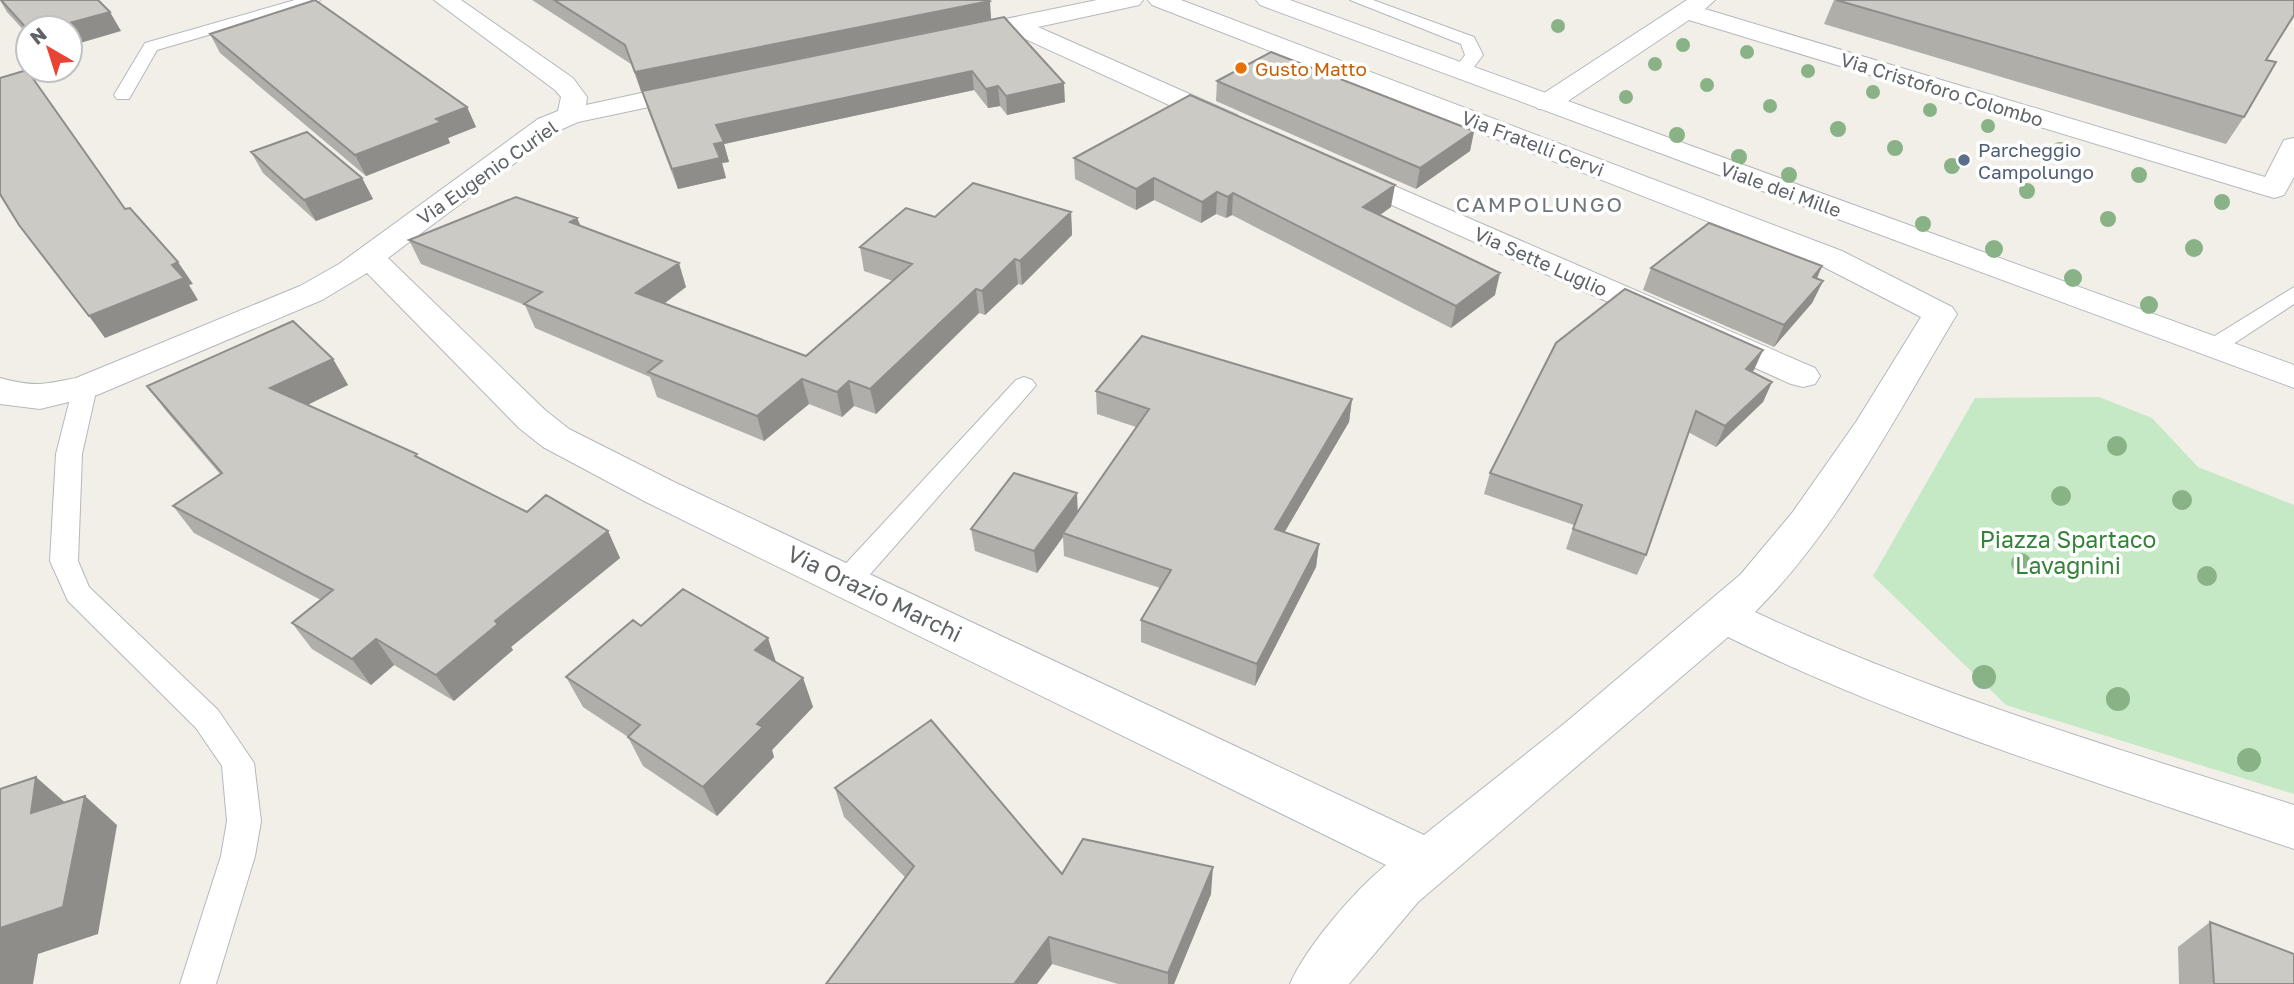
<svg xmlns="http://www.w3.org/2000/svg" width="2294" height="984" font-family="'Golos Text',sans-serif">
  <rect width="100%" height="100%" fill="#f1efe8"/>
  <path fill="#c5e8c5" d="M 2099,397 L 2152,418 L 2198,467 L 2294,505 L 2294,794 L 2006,705 L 1873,576 L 1975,398 Z"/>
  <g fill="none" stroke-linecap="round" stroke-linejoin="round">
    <g stroke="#b5b8bc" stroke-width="2">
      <path id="lane" d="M 295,0 L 320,0 L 318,3 L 157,50 L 129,99 L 117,99 L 114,95 L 145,43 Z
        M 1350,0 L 1373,0 L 1474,37 L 1483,55 L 1468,75 L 1456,75 L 1453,71 L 1465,55 L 1461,44 Z
        M 2294,287 L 2294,304 L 2221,352 L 2205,352 L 2201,347 L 2205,342 Z
        M 1024,377 L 1032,380 L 1036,385 L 1032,390 L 858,588 L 848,591 L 838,588 L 834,580 L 838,572 L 1016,380 Z
        M 85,379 L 94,381 L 97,387 L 82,454 L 78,561 L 89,587 L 218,710 L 254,763 L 261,821 L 255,856 L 216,984 L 180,984 L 221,856 L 227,821 L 222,766 L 196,728 L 68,601 L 50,561 L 56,454 L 73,387 L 76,381 Z"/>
    </g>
    <g stroke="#b5b8bc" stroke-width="2">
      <path id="street" d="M 434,0 L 461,0 L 573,78 L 587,97 L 586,105 L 697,81 L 706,83 L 710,89 L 706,95 L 578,122 L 558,131 L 388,258 L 545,410 L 569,429 L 674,482 L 1424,835 L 1565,723 L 1741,574 L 1792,513 L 1856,422 L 1921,317 L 1820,265 L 1152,5 L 1148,0 L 1181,0 L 1842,251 L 1952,307 L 1957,314 C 1897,414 1838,529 1755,612 C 1928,693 2112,747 2294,805 L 2294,849 C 2103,784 1909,726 1728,637 L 1418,902 L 1349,984 L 1290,984 C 1306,947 1354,891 1386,865 L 646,502 L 543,447 L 519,428 L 367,273 L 322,300 L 97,395 L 40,409 L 0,404 L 0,378 C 34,387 42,385 76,378 L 300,286 L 339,264 L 538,119 L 558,111 L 561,97 L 555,90 Z
        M 1097,0 L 1143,0 L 1139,5 L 1038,27 L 1237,115 L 1241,121 L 1237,127 L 1217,127 L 1010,32 L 962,42 L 953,40 L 950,35 L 953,30 L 962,28 Z
        M 1687,0 L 1715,0 L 1705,9 L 2265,177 L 2284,140 L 2294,138 L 2294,177 L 2284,195 L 2274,198 L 2264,195 L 1689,20 L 1556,109 L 1538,109 L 1534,103 L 1538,97 Z
        M 1346,165 L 1815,368 L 1820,376 L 1815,384 L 1803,387 L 1791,384 L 1336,180 L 1332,174 L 1336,168 Z"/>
    </g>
    <g stroke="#b6babf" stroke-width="2">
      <path id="secondary" d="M 1256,0 L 1290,0 L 2294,365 L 2294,388 L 1260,5 Z"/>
    </g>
    <use href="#lane" fill="#fff" fill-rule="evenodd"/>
    <use href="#street" fill="#fff" fill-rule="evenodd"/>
    <use href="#secondary" fill="#fff" fill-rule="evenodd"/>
  </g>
  <g fill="#89b387">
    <circle cx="1558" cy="26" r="7"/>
    <circle cx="1683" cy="45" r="7"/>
    <circle cx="1747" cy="52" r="7"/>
    <circle cx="1655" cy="64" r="7"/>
    <circle cx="1808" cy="71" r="7"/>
    <circle cx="1707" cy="85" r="7"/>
    <circle cx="1873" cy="92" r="7"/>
    <circle cx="1626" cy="97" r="7"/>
    <circle cx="1770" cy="106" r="7"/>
    <circle cx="1930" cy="110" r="7"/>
    <circle cx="1988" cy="126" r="7"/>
    <circle cx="1838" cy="129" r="8"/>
    <circle cx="1677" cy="135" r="8"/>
    <circle cx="1895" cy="148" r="8"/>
    <circle cx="2060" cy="150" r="8"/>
    <circle cx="1739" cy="157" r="8"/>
    <circle cx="1952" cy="166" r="8"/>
    <circle cx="1789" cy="175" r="8"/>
    <circle cx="2139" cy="175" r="8"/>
    <circle cx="2027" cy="191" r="8"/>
    <circle cx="2222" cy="202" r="8"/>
    <circle cx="2108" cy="219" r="8"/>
    <circle cx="1923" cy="224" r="8"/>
    <circle cx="2194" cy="248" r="9"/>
    <circle cx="1994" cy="249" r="9"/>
    <circle cx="2073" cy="278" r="9"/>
    <circle cx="2149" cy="305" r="9"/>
    <circle cx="2117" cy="446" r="10"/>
    <circle cx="2061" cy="496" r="10"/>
    <circle cx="2182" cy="500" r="10"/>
    <circle cx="2021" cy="563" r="10"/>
    <circle cx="2207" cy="576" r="10"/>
    <circle cx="1984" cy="677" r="12"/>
    <circle cx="2118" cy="699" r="12"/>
    <circle cx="2249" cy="760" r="12"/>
  </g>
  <path fill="#afaea9" d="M 0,0 L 98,0 L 121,31 L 28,28 L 28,35 L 7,12 Z
    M 532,0 L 989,0 L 991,19 L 704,78 L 1004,17 L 1065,102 L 1007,115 L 1000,106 L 988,108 L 974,90 L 724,144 L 729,162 L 722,163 L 726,178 L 678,189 L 648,110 L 642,91 L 641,91 L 631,64 Z
    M 1834,0 L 2294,0 L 2266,60 L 2244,117 L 2226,144 L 1824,24 Z
    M 210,34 L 467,107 L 476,127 L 448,138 L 450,143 L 366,176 L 220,53 Z
    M 1217,81 L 1474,131 L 1470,151 L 1416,189 L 1216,101 Z
    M 251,152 L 362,178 L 373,199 L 316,221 L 263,173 Z
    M 1074,158 L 1391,207 L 1380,215 L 1495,295 L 1451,328 L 1232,215 L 1226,218 L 1216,214 L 1201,223 L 1154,200 L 1136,210 L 1075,179 Z
    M 1071,212 L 1072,235 L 1022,285 L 1018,284 L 985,315 L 979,313 L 876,414 L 854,406 L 842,417 L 809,404 L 764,441 L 657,397 L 650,377 L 535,328 L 525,305 L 421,264 L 409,240 L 577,218 L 581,226 L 686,287 L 664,304 L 806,356 L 893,281 L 864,271 L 860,247 L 935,217 Z
    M 1822,266 L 1817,279 L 1823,281 L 1812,303 L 1774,347 L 1643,290 L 1651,268 Z
    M 333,359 L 348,385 L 307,405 L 419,458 L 527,512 L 608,531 L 620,558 L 511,647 L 513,650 L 454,701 L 394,665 L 371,685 L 312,649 L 292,623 L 321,600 L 194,533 L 173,506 L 220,474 L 167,412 L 147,386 Z
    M 1754,370 L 1752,372 L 1772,382 L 1763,402 L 1716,447 L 1688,432 L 1646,555 L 1637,575 L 1566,549 L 1574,525 L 1484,494 L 1490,473 Z
    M 1096,391 L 1352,399 L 1349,422 L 1284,532 L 1319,544 L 1316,567 L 1255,686 L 1141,642 L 1141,620 L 1160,588 L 1064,556 L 1063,537 L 1037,573 L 975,551 L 971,529 L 1078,511 L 1136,427 L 1097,414 Z
    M 641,626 L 776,662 L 803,678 L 813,707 L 772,750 L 774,757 L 717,816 L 643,766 L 628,737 L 583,707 L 566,677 Z
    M 835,788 L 1062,874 L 1211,894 L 1174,984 L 1118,984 L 1052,964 L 1037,984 L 826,984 L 905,877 L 844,817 Z
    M 2210,922 L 2294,984 L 2179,984 L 2178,947 Z"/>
  <path fill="#8f8d8a" d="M 990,1 L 991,19 L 641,91 L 635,72 Z
    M 110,12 L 121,31 L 70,46 L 70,28 L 51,28 Z
    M 972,71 L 974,90 L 724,144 L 729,162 L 722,163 L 726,178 L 678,189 L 672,169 L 714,144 L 716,125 Z
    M 1064,83 L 1065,102 L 1007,115 L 1006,96 Z
    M 998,86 L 1000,106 L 988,108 L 986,89 Z
    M 467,107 L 476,127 L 448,138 L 450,143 L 366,176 L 355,155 L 436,119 Z
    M 1474,131 L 1470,151 L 1416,189 L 1420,168 Z
    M 362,178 L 373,199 L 316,221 L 304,200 Z
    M 1154,178 L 1154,200 L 1136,210 L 1136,189 Z
    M 1395,185 L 1391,207 L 1360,229 L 1363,207 Z
    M 1217,192 L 1216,214 L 1201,223 L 1202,202 Z
    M 1233,193 L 1232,215 L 1226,218 L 1228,197 Z
    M 1071,212 L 1072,235 L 1022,285 L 1020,261 Z
    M 577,218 L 586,241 L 570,222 Z
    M 1015,259 L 1018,284 L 985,315 L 982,291 Z
    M 178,262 L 193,284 L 189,285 L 198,300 L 105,338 L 89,316 L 172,265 Z
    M 679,263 L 686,287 L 644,318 L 636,293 Z
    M 1822,266 L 1812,288 L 1813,277 Z
    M 1500,273 L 1495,295 L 1451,328 L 1456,306 Z
    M 1823,281 L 1812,303 L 1774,347 L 1784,325 Z
    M 976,289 L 979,313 L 876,414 L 870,389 Z
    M 1763,350 L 1754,370 L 1737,390 L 1746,369 Z
    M 333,359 L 348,385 L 287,415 L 270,388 Z
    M 802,379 L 809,404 L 764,441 L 757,416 Z
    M 849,381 L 854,406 L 842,417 L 837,392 Z
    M 1772,382 L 1763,402 L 1716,447 L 1725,426 Z
    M 1352,399 L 1349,422 L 1273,552 L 1275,529 Z
    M 1077,493 L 1078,516 L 1063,533 L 1063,537 L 1037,573 L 1034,551 Z
    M 608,531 L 620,558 L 511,647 L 513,650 L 454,701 L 436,675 L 495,621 Z
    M 1319,544 L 1316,567 L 1255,686 L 1257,664 Z
    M 768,638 L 778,668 L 755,650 Z
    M 376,639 L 394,665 L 371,685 L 352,659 Z
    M 803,678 L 813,707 L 772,750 L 774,757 L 717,816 L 703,787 L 757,724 Z
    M 36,777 L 69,806 L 31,813 Z
    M 85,796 L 117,825 L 98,934 L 38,954 L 33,984 L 0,984 L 0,928 Z
    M 1213,867 L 1211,894 L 1174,984 L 1168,984 L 1168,973 Z
    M 1049,937 L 1052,964 L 1037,984 L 1014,984 Z"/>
  <path fill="#cccac5" stroke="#8f8d8a" stroke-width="2" d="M 1,0 L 98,0 L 110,12 L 51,28 L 28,28 L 28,30 Z
    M 315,0 L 467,107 L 436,119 L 441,122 L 355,155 L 210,34 Z
    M 554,0 L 989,0 L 990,1 L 635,72 L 625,45 Z
    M 1836,0 L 2294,0 L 2294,15 L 2266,60 L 2276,62 L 2244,117 Z
    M 1004,17 L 1064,83 L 1006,96 L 998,86 L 986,89 L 972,71 L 716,125 L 724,142 L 714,144 L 720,158 L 672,169 L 642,91 Z
    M 1271,52 L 1474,131 L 1420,168 L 1217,81 Z
    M 27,70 L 125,209 L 130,208 L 178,262 L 172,265 L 184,278 L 89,316 L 19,225 L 0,194 L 0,78 Z
    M 1190,95 L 1395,185 L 1363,207 L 1500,273 L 1456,306 L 1233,193 L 1228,197 L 1217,192 L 1202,202 L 1154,178 L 1136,189 L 1074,158 Z
    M 307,132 L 362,178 L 304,200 L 251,152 Z
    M 973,183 L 1071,212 L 1020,261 L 1015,259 L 982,291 L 976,289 L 870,389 L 849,381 L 837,392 L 802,379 L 757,416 L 648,372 L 662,361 L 524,304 L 542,292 L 409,240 L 516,197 L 577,218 L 570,222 L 679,263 L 636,293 L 806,356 L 912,264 L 860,247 L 906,208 L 935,217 Z
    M 1709,223 L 1822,266 L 1813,277 L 1823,281 L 1784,325 L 1651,268 Z
    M 1625,289 L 1763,350 L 1746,369 L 1772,382 L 1725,426 L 1696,411 L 1646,555 L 1573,529 L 1582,505 L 1490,473 L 1556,343 Z
    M 293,321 L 333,359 L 270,388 L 417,454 L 415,456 L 527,512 L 546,495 L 608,531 L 495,621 L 498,624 L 436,675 L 376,639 L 352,659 L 292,623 L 333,590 L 173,506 L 222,473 L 147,386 Z
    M 1142,336 L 1352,399 L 1275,529 L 1319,544 L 1257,664 L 1141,620 L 1171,570 L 1063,533 L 1149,409 L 1096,391 Z
    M 1014,473 L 1077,493 L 1034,551 L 971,529 Z
    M 683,589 L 768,638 L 755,650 L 803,678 L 757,724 L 763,727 L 703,787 L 628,737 L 640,725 L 566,677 L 633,620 L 641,626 Z
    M 931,720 L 1062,874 L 1083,839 L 1213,867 L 1168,973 L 1049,937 L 1014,984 L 826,984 L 914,866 L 835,788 Z
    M 36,777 L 31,813 L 85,796 L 63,907 L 0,928 L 0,789 Z
    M 2210,922 L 2294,954 L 2294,984 L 2214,984 Z"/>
  <circle fill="#e8710a" stroke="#fff" stroke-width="2.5" cx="1241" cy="68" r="7"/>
  <circle fill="#5c6f8a" stroke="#fff" stroke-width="2.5" cx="1964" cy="160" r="7"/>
  <g text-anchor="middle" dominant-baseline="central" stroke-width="7" stroke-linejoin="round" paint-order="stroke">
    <g font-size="19" fill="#c56008" stroke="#fff" text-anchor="start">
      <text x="1255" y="68">Gusto Matto</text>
    </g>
    <g font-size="19" fill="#5f6368" stroke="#fff">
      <text transform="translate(1942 89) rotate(17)">Via Cristoforo Colombo</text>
      <text transform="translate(1533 143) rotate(21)">Via Fratelli Cervi</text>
      <text transform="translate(487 172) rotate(-35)">Via Eugenio Curiel</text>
      <text transform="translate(1781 189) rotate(20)">Viale dei Mille</text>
      <text transform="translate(1541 261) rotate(24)">Via Sette Luglio</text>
    </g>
    <g font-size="19" fill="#4e5e75" stroke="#fff" text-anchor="start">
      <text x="1978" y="149">Parcheggio<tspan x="1978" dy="22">Campolungo</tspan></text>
    </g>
    <g font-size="21" letter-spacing="2" fill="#70757a" stroke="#fff">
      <text x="1540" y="204">CAMPOLUNGO</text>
    </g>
    <g font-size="23" fill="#348238" stroke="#fff">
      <text x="2068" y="539">Piazza Spartaco<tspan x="2068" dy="26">Lavagnini</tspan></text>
    </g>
    <g font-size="23" fill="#5f6368" stroke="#fff">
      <text transform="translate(875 593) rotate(26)">Via Orazio Marchi</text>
    </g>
  </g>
  <g transform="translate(49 49) rotate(321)"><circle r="33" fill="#ffffff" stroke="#bfc1c3" stroke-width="2"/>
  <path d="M0-5L12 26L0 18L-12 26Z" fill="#ea4335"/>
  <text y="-10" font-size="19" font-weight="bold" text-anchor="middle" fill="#5f6368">N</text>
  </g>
</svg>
